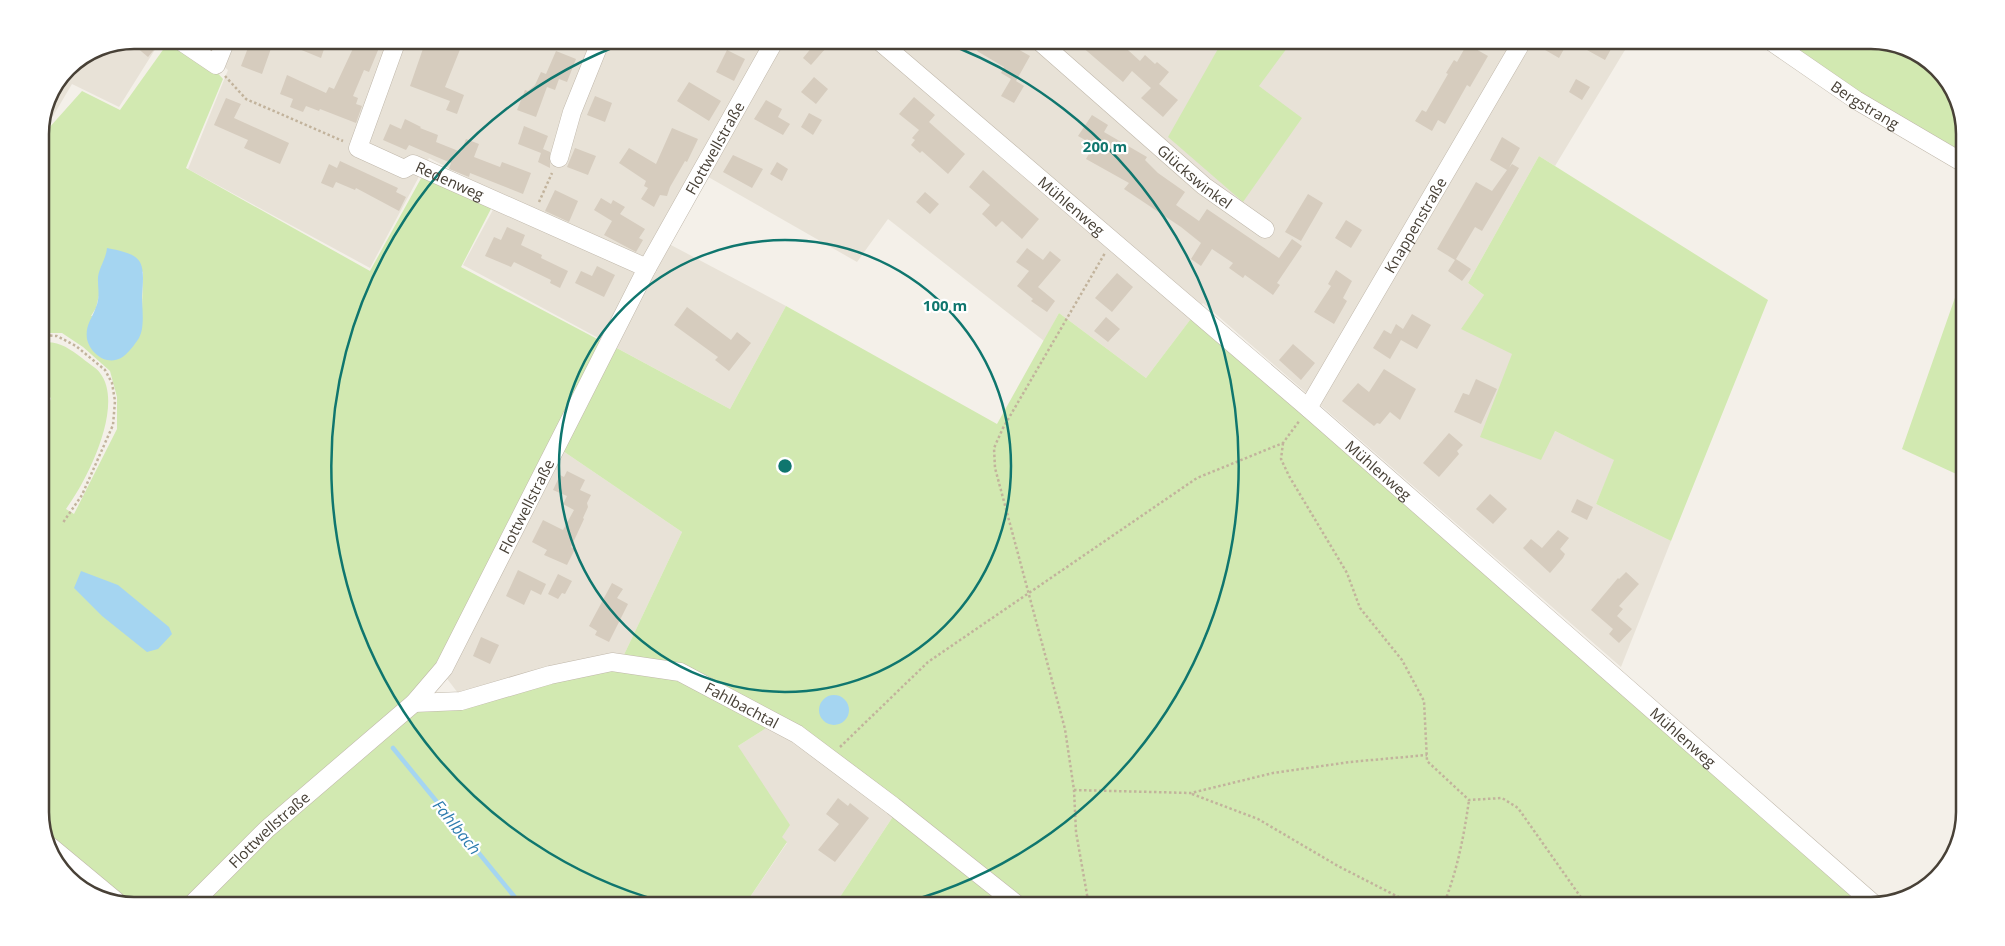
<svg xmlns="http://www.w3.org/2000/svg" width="2005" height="946" font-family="'Open Sans',sans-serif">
  <rect width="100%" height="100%" fill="#f4f0e9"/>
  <path fill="#e8e2d7" d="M 134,40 L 161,40 L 119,107 L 72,84 L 40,138 L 40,128 L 68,67 L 98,47 Z
    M 190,40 L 1631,40 L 1555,166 L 1539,156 L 1468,283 L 1484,295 L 1513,354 L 1555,431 L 1615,460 L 1596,504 L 1671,541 L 1621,667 L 1203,303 L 1146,378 L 1059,313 L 1044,341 L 888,219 L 857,262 L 696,170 L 654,236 L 786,306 L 730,409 L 463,265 L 501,195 L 429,158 L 370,268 L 188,169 L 228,70 Z
    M 560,449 L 682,532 L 622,659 L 461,697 L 445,676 Z
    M 771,725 L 894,815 L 834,906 L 744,906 L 787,843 L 781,837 L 738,746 Z"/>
  <path fill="#d2e9b1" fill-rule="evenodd" d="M 170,40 L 173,40 L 215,70 L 223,79 L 186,168 L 370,271 L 424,173 L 494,203 L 461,267 L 601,341 L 432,673 L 186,906 L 137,906 L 48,841 L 40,819 L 40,428 L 51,398 L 40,391 L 40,343 C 58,340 68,348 82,358 C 87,363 96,367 100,373 C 125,405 87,481 66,509 L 74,514 L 117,429 L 117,397 L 110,371 L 83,347 L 62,333 L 40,333 L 40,138 L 82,91 L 120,110 ZM 106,256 L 143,272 L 142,309 L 91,316 L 96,308 L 100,291 L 98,280 Z
    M 1223,40 L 1293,40 L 1259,86 L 1302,118 L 1243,202 L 1168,137 Z
    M 1780,40 L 1871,40 L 1907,47 L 1949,81 L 1965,128 L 1965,153 L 1858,95 Z
    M 1539,156 L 1768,300 L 1671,541 L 1596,504 L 1614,460 L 1555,431 L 1541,460 L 1480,437 L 1512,354 L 1461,329 L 1484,295 L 1468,283 Z
    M 1965,269 L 1965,478 L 1902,449 Z
    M 786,306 L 997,424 L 1059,313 L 1146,378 L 1193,316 L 1868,906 L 1025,906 L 864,781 L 678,668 L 622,659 L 682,532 L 560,449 L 613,346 L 730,409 Z
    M 612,667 L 674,674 L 771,725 L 738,746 L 790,825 L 782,837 L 787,842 L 744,906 L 197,906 L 267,833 L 414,708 Z
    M 894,815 L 1009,906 L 834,906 Z"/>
  <path fill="#a5d5f1" d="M 107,248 C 143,255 145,259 142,296 C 142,309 145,327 139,338 C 135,344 128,354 121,358 C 106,366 90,353 87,339 C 85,325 92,319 96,307 C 100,297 98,290 98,281 C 97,270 106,260 107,248 Z
    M 81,571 L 118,585 L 169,627 L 172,634 L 158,649 L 147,652 L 102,616 L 74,588 Z
    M819 710a15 15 0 1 1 30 0a15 15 0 1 1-30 0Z"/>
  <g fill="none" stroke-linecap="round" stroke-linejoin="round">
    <path stroke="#a5d5f1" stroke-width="4.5" d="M 393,748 L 522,906"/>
  </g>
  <path fill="#d6ccbe" d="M 134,40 L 162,40 L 148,57 L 129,41 Z
    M 251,40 L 274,40 L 262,74 L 241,66 Z
    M 277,40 L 327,40 L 321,58 Z
    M 357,40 L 374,40 L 381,43 L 369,72 L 364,70 L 353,96 L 358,98 L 356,104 L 362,106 L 356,123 L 320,109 L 319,111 L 306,106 L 303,112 L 290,107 L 293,99 L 280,94 L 287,75 L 326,93 L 329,87 L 334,89 Z
    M 426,40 L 444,40 L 461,47 L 445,87 L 464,95 L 457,114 L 446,110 L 450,101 L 410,86 Z
    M 818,40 L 833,40 L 811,65 L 803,58 Z
    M 968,40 L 1002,40 L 1030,56 L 1016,81 L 1024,86 L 1014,103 L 1001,96 L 1011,79 L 1001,73 L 1004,67 L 977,51 L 979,48 Z
    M 1074,40 L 1117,40 L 1140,61 L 1145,55 L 1155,64 L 1157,62 L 1169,72 L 1159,84 L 1178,100 L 1163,117 L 1141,98 L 1151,88 L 1132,71 L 1123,82 Z
    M 1534,40 L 1569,40 L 1559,58 L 1533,43 Z
    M 1569,40 L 1616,40 L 1605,60 Z
    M 1467,44 L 1488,56 L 1470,87 L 1467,85 L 1445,124 L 1438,120 L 1432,131 L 1415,121 L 1422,110 L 1426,112 L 1448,74 L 1446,73 L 1454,60 L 1457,62 Z
    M 727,50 L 745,59 L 734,81 L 716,72 Z
    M 556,51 L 576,59 L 567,82 L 559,79 L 555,90 L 547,87 L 536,117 L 517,110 L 525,90 L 528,91 L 535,85 L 541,72 L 546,74 Z
    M 814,77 L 828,89 L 816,104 L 801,92 Z
    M 1576,79 L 1590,87 L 1582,100 L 1569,92 Z
    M 689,82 L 721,101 L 709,121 L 677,101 Z
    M 595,96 L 612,103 L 605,122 L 587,115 Z
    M 914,97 L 935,115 L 929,122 L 965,154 L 948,174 L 922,151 L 920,153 L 911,145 L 915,140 L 912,138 L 919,130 L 899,114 Z
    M 226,98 L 241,104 L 234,118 L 289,143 L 280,164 L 244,148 L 248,140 L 214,125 Z
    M 766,100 L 782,109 L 778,117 L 790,124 L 783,135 L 754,119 Z
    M 809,113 L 822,120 L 813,135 L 801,127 Z
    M 1092,115 L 1108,125 L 1104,132 L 1147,157 L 1145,160 L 1158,173 L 1185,192 L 1176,205 L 1199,221 L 1207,209 L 1279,258 L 1292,239 L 1302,246 L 1277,283 L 1280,285 L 1273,295 L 1245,275 L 1243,278 L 1229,268 L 1233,263 L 1212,249 L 1201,266 L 1191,259 L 1201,243 L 1181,227 L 1124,189 L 1129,183 L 1086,159 L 1094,145 L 1078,136 Z
    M 405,119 L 421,127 L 420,128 L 438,135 L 436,142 L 461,152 L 466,139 L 479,144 L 474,157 L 500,167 L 502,162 L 531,173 L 523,194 L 470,173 L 469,177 L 449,169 L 451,163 L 409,145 L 406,150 L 383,140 L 390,124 L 401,129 Z
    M 524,126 L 548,136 L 543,149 L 550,152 L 550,168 L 538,162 L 541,153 L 518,144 Z
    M 672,128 L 698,139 L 687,162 L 685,161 L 670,187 L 667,196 L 660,195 L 654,207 L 641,199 L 648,188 L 644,186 L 646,181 L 619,163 L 629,148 L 656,164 Z
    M 1502,137 L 1520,148 L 1509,168 L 1512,164 L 1519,168 L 1482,231 L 1475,227 L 1456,259 L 1471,269 L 1462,281 L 1448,271 L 1455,260 L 1437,249 L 1476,182 L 1492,191 L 1507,170 L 1490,160 Z
    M 575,148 L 596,156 L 588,175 L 567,167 Z
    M 733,155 L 763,169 L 752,188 L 723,172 Z
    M 340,161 L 398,188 L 396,192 L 406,197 L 399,211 L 356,188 L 355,190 L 336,182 L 333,188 L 321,183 L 329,164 L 337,168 Z
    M 777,162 L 788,169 L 782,181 L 770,174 Z
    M 983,170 L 1039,219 L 1022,239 L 1002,221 L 996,227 L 982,214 L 990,205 L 969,187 Z
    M 555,190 L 578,201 L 569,222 L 545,211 Z
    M 925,192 L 939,204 L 930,214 L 916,202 Z
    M 1308,194 L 1323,203 L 1301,241 L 1285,232 Z
    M 601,198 L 611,204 L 613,200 L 625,207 L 620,214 L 645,229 L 639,238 L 643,240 L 636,252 L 604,235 L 612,221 L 594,210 Z
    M 1346,220 L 1362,230 L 1351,248 L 1335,238 Z
    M 507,227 L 525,235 L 521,245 L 542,255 L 541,258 L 568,271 L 560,288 L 550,283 L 551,280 L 514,262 L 511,267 L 485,256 L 494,237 L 501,240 Z
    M 1027,248 L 1043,260 L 1050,251 L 1061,260 L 1038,287 L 1055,301 L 1047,312 L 1031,301 L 1033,299 L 1017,286 L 1029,271 L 1016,262 Z
    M 597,266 L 615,275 L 604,297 L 575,283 L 581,271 L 592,276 Z
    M 1336,270 L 1352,281 L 1343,298 L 1347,301 L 1334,324 L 1314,312 L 1331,286 L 1328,284 Z
    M 1117,273 L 1133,287 L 1112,312 L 1095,298 Z
    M 687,307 L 731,340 L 737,332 L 751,343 L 729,371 L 715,360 L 718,357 L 674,325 Z
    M 1412,314 L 1431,325 L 1417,349 L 1401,340 L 1390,359 L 1373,348 L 1384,330 L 1391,334 L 1396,324 L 1403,329 Z
    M 1106,317 L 1120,329 L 1108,342 L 1094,331 Z
    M 1293,344 L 1315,363 L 1301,380 L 1279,360 Z
    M 1384,369 L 1416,389 L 1400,420 L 1390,412 L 1380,424 L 1377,423 L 1374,426 L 1342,401 L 1358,383 L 1369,392 Z
    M 1476,379 L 1497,389 L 1481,424 L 1454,412 L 1463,393 L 1469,395 Z
    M 1449,433 L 1463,445 L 1457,451 L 1459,454 L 1439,477 L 1423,463 Z
    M 567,471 L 585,480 L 580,490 L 591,495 L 587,503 L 588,507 L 583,518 L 584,519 L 571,547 L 575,549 L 567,565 L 544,555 L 547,550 L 532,542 L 543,520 L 563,530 L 574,510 L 563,504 L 567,496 L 553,490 L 560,475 L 564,477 Z
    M 1490,494 L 1507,509 L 1493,524 L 1476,509 Z
    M 1577,499 L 1593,507 L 1587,520 L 1571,512 Z
    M 1558,530 L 1569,538 L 1560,549 L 1565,554 L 1563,558 L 1550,573 L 1523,548 L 1531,539 L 1542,548 Z
    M 518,570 L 546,584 L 541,595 L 531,590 L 524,605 L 506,596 Z
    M 1626,572 L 1639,584 L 1619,606 L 1623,609 L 1617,616 L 1632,629 L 1619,643 L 1609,634 L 1613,629 L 1591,610 L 1618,578 L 1619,579 Z
    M 558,574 L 572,581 L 565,594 L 562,593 L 558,599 L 548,594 Z
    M 612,583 L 623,589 L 617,598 L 628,604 L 609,642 L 595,635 L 597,631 L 589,626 Z
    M 481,637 L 499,645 L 490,664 L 473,656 Z
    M 838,798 L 848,806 L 850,803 L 869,818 L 835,862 L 818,850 L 839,824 L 826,814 Z"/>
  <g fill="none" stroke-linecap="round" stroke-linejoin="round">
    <g stroke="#c0b8ab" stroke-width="19">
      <g id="minor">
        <path d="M 179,40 L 216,65 L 226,40"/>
        <path id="s1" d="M 397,40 L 358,148 L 404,169 L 413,164 L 647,268"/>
        <path id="s2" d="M 878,40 L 1308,408 L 1875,905"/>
        <path id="s3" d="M 1038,40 L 1204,186 L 1265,229"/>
        <path id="s4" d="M 1769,40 L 1856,100 L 1965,164"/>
        <path d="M 559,158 L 572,112 L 601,40"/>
        <path id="s5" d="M 1308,408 L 1523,40"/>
        <path id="s6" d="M 414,703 L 461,701 L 550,675 L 612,662 L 680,672 L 797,734 L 893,806 L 1019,906"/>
        <path id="s7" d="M 190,906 L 267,829 L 414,703 L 444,668 L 647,268 L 775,40"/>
      </g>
    </g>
    <g stroke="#c0b8ab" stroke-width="22">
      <path id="tertiary" d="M 50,848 L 115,902"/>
    </g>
    <path stroke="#c2b39c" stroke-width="2.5" stroke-dasharray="2.5 2.5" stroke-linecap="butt" d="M 225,76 L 246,99 L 343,141
      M 539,202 L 552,173
      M 40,335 L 57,336 L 76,346 L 105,370 L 112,383 L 115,401 L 113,425 L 82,495 L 62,524
      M 1283,443 L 1281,459 L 1289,476 L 1347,573 L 1360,608 L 1402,660 L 1424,701 L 1427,761 L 1469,800 L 1502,798 L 1518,808 L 1587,906
      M 40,600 L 43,597
      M 840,747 L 928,662 L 1197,478 L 1283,443 L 1300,420
      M 1074,790 L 1191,793 L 1273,773 L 1350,762 L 1427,755
      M 1192,794 L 1258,819 L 1338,866 L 1416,906
      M 1089,906 L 1076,832 L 1074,790 L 1065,729 L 995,468 L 994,448 L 1003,428 L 1105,253
      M 1443,906 C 1457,872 1464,836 1469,800"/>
    <use href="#minor" stroke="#fff" stroke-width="18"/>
    <use href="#tertiary" stroke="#fff" stroke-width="21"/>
  </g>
  <g fill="none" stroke="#0f766e" stroke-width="2.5">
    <circle cx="785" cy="466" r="226"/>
    <path d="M679 906A452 452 0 0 1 630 41M940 41A452 452 0 0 1 891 906"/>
  </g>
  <g text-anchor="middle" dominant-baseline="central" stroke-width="4.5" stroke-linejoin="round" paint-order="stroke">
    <g font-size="15" fill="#484137" stroke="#fff">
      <text stroke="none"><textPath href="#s4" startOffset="116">Bergstrang</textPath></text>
      <text stroke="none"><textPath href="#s7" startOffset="935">Flottwellstraße</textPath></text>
      <text stroke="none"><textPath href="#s3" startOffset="208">Glückswinkel</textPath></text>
      <text stroke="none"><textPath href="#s1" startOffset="216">Redenweg</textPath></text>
      <text stroke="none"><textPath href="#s2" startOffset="255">Mühlenweg</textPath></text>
      <text stroke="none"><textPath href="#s5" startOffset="212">Knappenstraße</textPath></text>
      <text stroke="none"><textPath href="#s2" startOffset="660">Mühlenweg</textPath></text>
      <text stroke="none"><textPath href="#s7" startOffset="530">Flottwellstraße</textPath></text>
      <text stroke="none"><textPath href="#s6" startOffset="342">Fahlbachtal</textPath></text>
      <text stroke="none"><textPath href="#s2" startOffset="1065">Mühlenweg</textPath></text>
      <text stroke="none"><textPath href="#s7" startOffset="110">Flottwellstraße</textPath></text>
    </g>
    <g font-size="16" font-style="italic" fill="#2d7cae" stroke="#fff">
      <text transform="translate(457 827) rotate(51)">Fahlbach</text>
    </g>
  </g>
  <path d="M0 0H2005V946H0ZM134 49H1871A85 85 0 0 1 1956 134V812A85 85 0 0 1 1871 897H134A85 85 0 0 1 49 812V134A85 85 0 0 1 134 49Z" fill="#fff" fill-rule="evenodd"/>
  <path fill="none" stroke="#484137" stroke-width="2.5" d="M134 49H1871A85 85 0 0 1 1956 134V812A85 85 0 0 1 1871 897H134A85 85 0 0 1 49 812V134A85 85 0 0 1 134 49Z"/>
  <circle cx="785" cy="466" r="8" fill="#0f766e" stroke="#fff" stroke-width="2.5"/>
  <g font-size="15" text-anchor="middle" font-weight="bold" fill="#0f766e" stroke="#fff" stroke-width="4.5" stroke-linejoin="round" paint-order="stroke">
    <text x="1105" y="152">200 m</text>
    <text x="945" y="311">100 m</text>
  </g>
</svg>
